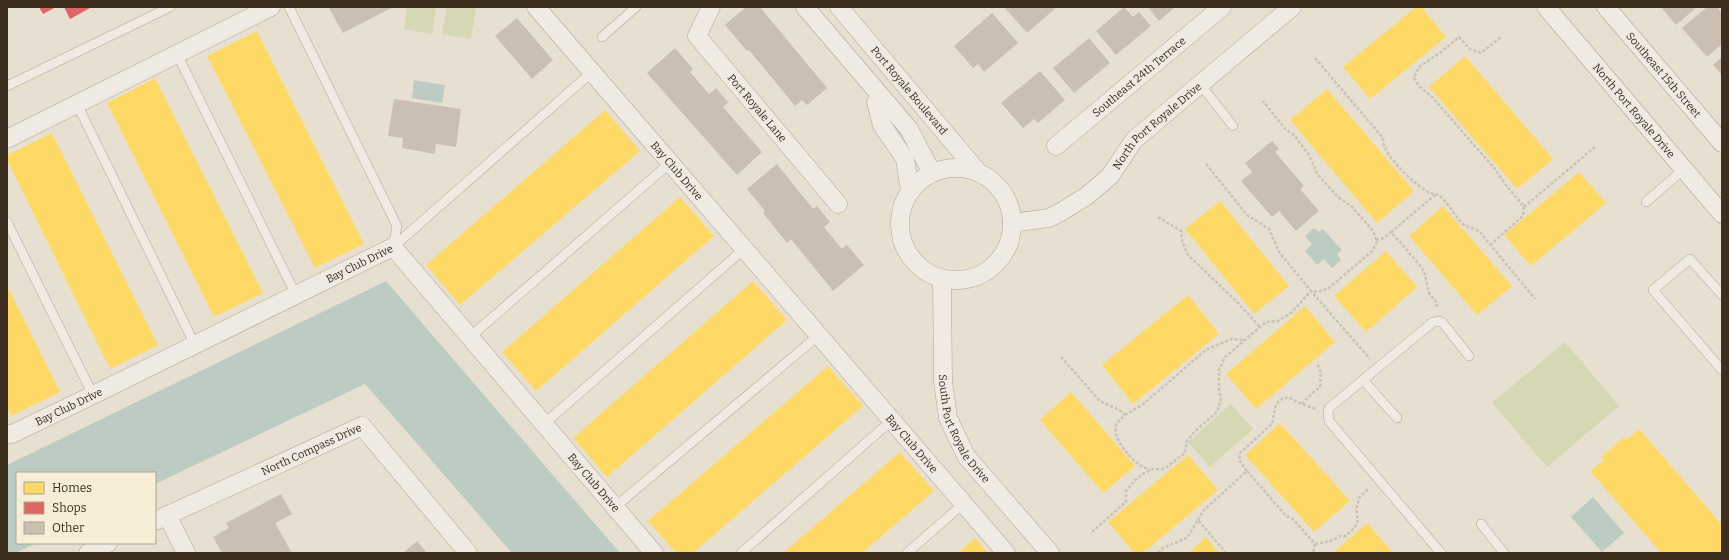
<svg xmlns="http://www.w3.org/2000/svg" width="1729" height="560" font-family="Bitter,serif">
  <rect width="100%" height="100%" fill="#e7e0d1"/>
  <path fill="#d6d7b3" d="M 407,7 L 436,7 L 432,34 L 404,29 Z
    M 447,7 L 476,7 L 471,39 L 442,34 Z
    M 1565,342 L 1619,406 L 1547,467 L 1492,403 Z
    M 1231,404 L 1253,429 L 1210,467 L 1188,442 Z"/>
  <path fill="#bcccc2" d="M 414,80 L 445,85 L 442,103 L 412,98 Z
    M 1314,228 L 1319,232 L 1323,229 L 1342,250 L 1337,254 L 1341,260 L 1332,268 L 1324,259 L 1317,265 L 1305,251 L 1312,244 L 1305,236 Z
    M 386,281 L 620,553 L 512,553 L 365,384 L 155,484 L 155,473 L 17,473 L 17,543 L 36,543 L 16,553 L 7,553 L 7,465 Z
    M 1593,497 L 1624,533 L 1602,552 L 1571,517 Z"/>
  <path fill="#ffd966" d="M 1416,7 L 1421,7 L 1446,37 L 1370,99 L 1343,67 Z
    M 257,31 L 364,244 L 315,268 L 207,56 Z
    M 1465,56 L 1553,159 L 1517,189 L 1429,87 Z
    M 155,78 L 263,293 L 214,317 L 107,103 Z
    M 1327,89 L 1414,191 L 1377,223 L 1290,120 Z
    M 605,110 L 640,151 L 460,305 L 426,265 Z
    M 52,133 L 158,345 L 110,369 L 7,160 L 7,155 Z
    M 1579,172 L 1606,203 L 1531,266 L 1504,235 Z
    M 680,197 L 714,236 L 536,391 L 502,352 Z
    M 1220,201 L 1289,286 L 1254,314 L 1185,229 Z
    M 1443,206 L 1512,286 L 1477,315 L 1409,236 Z
    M 1386,251 L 1417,287 L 1366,332 L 1334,296 Z
    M 753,281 L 787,320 L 607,477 L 573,438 Z
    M 7,285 L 60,392 L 11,416 L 7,408 Z
    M 1188,295 L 1219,334 L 1133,404 L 1102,365 Z
    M 1305,306 L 1335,342 L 1256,409 L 1226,374 Z
    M 828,366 L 863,406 L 693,553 L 676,553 L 648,521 Z
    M 1071,392 L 1135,466 L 1103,493 L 1040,420 Z
    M 1280,423 L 1350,501 L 1314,532 L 1245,455 Z
    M 1639,429 L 1722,525 L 1722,553 L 1661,553 L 1590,471 L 1604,460 L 1601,457 L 1624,437 L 1626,440 Z
    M 900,452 L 934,491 L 862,553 L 783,553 Z
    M 1188,455 L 1218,490 L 1143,553 L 1134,553 L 1108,522 Z
    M 1367,523 L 1393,553 L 1333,553 Z
    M 1206,537 L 1219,553 L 1188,553 Z
    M 975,538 L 988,553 L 958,553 Z"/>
  <path fill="#e06666" d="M 39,7 L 56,7 L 43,14 Z
    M 64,7 L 92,7 L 70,19 Z"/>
  <path fill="#cbbfb2" d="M 331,7 L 393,7 L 343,33 L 329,8 Z
    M 746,7 L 760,7 L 827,88 L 807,105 L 802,100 L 795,106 L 749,50 L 747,51 L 725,25 Z
    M 1004,7 L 1057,7 L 1027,33 Z
    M 1124,7 L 1133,17 L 1139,12 L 1151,26 L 1116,55 L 1096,31 Z
    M 1148,7 L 1175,7 L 1159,21 Z
    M 1661,7 L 1697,7 L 1676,25 Z
    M 1707,7 L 1717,7 L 1722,13 L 1722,44 L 1707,57 L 1682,28 Z
    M 992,13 L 1018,43 L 984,72 L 978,64 L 973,68 L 954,46 Z
    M 517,18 L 553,60 L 532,79 L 495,36 Z
    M 1089,38 L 1110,63 L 1074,93 L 1053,68 Z
    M 675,48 L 693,69 L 690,72 L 709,94 L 716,88 L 728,102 L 723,107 L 762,152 L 737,175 L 647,73 Z
    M 1722,57 L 1722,75 L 1713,65 Z
    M 1040,71 L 1065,100 L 1038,123 L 1034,119 L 1023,128 L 1001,103 Z
    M 394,99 L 461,109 L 456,147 L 436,144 L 435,154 L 402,148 L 403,138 L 388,136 Z
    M 1272,141 L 1279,149 L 1275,152 L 1304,186 L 1300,189 L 1319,211 L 1296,231 L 1279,211 L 1272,217 L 1241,181 L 1252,172 L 1245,163 Z
    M 777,164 L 813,209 L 817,206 L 830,222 L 824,227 L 842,249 L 847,245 L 864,265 L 833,291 L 791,239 L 787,243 L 763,213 L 765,211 L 747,189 Z
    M 281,494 L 292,514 L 275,523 L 292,553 L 222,553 L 213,537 L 229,528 L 226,523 Z
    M 417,541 L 427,553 L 403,553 Z"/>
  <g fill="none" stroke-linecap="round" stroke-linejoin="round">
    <g stroke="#ada599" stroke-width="10">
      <path id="lane" d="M 289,7 L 397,226 L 393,247
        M 602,37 L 636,7
        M 177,54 L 296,295
        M 1200,84 L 1233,126
        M 7,86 L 170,7
        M 77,104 L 195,345
        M 1646,202 L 1684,169
        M 7,222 L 93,395
        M 393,247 L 592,72
        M 1722,295 L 1690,259 L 1653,290 L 1722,370
        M 470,337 L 670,163
        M 1363,380 L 1397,418
        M 544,424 L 744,249
        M 615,507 L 819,335
        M 1481,524 L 1504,553
        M 741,553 L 892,420
        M 907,553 L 963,504
        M 1441,553 L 1329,421 L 1328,413 L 1329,408 L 1433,322 L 1437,321 L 1442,322 L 1469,356"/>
    </g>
    <g stroke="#ada599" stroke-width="19">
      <g id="street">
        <path id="s1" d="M 536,7 L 1006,553"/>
        <path id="s2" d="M 711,7 L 697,36 L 838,204"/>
        <path d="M 805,7 L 909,129 L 932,173"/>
        <path id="s3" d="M 839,7 L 979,173"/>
        <path id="s4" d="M 1546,7 L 1722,214"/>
        <path id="s5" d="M 1606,7 L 1722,143"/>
        <path d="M 876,102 L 882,125 L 905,159 L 910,191"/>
        <path d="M 7,139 L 271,7"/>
        <path id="s6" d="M 1056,146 L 1222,7"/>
        <circle cx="956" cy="224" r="56"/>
        <path id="s7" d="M 1012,223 L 1049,218 L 1061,212 L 1088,195 L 1110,176 L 1134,140 L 1292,7"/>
        <path id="s8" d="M 942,279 L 943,382 L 948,418 L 966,456 L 1050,553"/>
        <path id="s9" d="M 7,434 L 12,434 L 93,395 L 393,247 L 654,553"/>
        <path d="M 167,515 L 186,553"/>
        <path id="s10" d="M 155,521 L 362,426 L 468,553"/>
        <path d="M 88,553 L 108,543"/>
      </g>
    </g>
    <path stroke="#c8c2b9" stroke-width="2.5" stroke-dasharray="3 2" stroke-linecap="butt" d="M 1315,58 L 1383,138 C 1381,154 1416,186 1430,193 C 1433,194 1436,194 1439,196 C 1447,200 1455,217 1463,224 C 1468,228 1475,228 1480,232 L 1535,299
      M 1206,164 L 1247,215 L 1269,229 L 1279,252 L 1311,291 L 1318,292 L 1329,288 L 1372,251 L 1377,242 L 1373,231 L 1352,207 L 1338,197 L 1318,175 L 1309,155 L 1293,134 L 1286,130 L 1263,101
      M 1524,207 L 1596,146
      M 1158,217 L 1181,231 L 1182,241 L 1188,255 L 1237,302 L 1260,327
      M 1391,232 L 1435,195
      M 1376,240 L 1384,238 L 1391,232 L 1418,263 L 1424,271 L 1429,293 L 1437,303 L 1437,308
      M 1490,245 L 1523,216 L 1524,207 L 1506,185 L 1495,169 L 1433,98 L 1419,86 L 1414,78 L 1419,67 L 1441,52 L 1459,37 L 1470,49 L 1481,53 L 1501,37
      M 1061,357 L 1099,400 C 1108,407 1119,407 1125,415 L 1116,424 C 1116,427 1115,431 1116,434 C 1118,445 1138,469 1150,469
      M 1302,404 L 1311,394 L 1320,387 L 1321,372 L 1317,363
      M 1125,415 L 1142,405 L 1207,349 L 1232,339 L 1244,340
      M 1247,471 L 1239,460 L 1240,453 L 1272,424 L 1276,404 L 1283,398 L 1290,398 L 1299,403 L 1316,409
      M 1198,520 L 1204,510 L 1247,471 L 1286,516 L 1293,519 L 1315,544 L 1313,553
      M 1092,532 L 1126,502 L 1126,491 L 1135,480 L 1144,473 L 1153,469 L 1164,469 L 1185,453 L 1187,441 L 1195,431 L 1217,412 L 1221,399 L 1219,388 L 1219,370 L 1225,357 L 1266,322 L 1278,321 L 1291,313 L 1311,291 L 1370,359
      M 1315,544 L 1331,541 L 1340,536 L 1346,536 L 1355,527 L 1358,521 L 1356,510 L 1359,498 L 1369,488
      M 1158,553 L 1163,548 L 1187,538 L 1198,520 L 1226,553"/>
    <use href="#lane" stroke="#efebe3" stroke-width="9"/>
    <use href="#street" stroke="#efebe3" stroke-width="18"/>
  </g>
  <g text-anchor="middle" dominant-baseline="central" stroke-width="4" stroke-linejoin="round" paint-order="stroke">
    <g font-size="11" fill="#3d2e20" stroke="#f7eed8">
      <text stroke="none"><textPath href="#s5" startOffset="89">Southeast 15th Street</textPath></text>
      <text stroke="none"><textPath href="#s6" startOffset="108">Southeast 24th Terrace</textPath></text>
      <text stroke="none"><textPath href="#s3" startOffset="109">Port Royale Boulevard</textPath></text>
      <text stroke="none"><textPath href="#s2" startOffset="126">Port Royale Lane</textPath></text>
      <text stroke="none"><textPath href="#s4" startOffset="136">North Port Royale Drive</textPath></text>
      <text stroke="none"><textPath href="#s7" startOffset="181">North Port Royale Drive</textPath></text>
      <text stroke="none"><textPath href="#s1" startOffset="216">Bay Club Drive</textPath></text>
      <text stroke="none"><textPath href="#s9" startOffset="392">Bay Club Drive</textPath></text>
      <text stroke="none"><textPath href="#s9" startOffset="68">Bay Club Drive</textPath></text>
      <text stroke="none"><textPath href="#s8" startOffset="155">South Port Royale Drive</textPath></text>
      <text stroke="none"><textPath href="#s1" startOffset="576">Bay Club Drive</textPath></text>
      <text stroke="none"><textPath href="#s10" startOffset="172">North Compass Drive</textPath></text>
      <text stroke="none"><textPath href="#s9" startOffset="739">Bay Club Drive</textPath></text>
    </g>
  </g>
  <rect width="1729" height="560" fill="none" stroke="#3d2e20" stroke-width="16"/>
  <rect x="16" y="472" width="140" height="72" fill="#f7eed8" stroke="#ada18e"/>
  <rect x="24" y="482" width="20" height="12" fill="#ffd966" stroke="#ada18e"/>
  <text x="52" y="492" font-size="12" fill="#3d2e20">Homes</text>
  <rect x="24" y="502" width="20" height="12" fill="#e06666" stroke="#ada18e"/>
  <text x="52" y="512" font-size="12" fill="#3d2e20">Shops</text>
  <rect x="24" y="522" width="20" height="12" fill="#cbbfb2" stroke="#ada18e"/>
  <text x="52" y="532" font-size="12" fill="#3d2e20">Other</text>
</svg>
